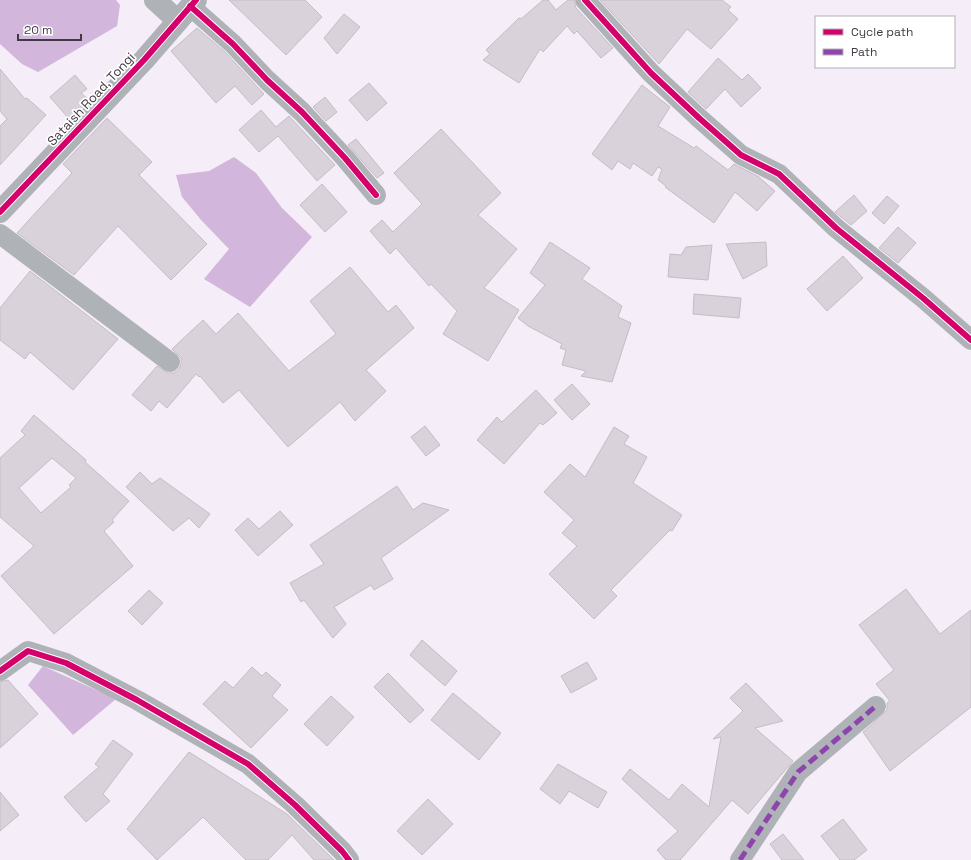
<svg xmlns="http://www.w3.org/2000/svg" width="971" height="860" font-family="'Space Grotesk',sans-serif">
  <rect width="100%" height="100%" fill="#f5edf8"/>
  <path fill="#d2b6db" d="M 0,0 L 116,0 L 120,5 L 117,26 L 38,72 L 22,64 L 0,44 Z
    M 234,157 L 256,173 L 282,208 L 312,237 L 250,307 L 204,279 L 229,249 L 202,221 L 182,197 L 176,175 L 209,171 Z
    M 43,666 L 116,699 L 73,735 L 28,685 Z"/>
  <path fill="#d9d2db" stroke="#c4bdc6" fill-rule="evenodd" d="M 229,0 L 305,0 L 322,17 L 286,55 Z
    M 543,0 L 548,0 L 556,10 L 568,0 L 574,0 L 576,8 L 613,48 L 601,58 L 577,31 L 574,34 L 567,26 L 543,52 L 540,49 L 519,83 L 483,60 L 490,54 L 486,50 L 519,18 L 521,19 Z
    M 600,0 L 722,0 L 731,7 L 728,10 L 738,19 L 711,49 L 687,29 L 659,64 Z
    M 344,14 L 360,27 L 337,54 L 324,38 Z
    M 197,28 L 225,52 L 264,94 L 252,105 L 235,86 L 216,103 L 171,51 Z
    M 718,58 L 742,80 L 748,74 L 761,88 L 741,107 L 725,89 L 706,109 L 688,92 Z
    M 0,69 L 25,99 L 27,98 L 46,115 L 0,165 L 0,126 L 7,119 L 0,111 Z
    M 75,75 L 87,89 L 81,93 L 89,100 L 70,120 L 50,97 Z
    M 369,83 L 387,103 L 367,121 L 349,100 Z
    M 642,85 L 670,107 L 658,126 L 694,148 L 696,146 L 728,170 L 734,164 L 759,177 L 775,191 L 757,211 L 735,192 L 714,223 L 665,187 L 666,186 L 658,180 L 662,169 L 658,167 L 652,176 L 633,163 L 630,169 L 618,161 L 612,170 L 592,154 Z
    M 325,97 L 337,112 L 326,121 L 313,107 Z
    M 261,110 L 276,127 L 289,116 L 335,165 L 317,181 L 278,136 L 259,152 L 239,130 Z
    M 107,118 L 152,162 L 139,175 L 207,244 L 171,280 L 118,226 L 74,275 L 17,233 L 72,173 L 63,164 Z
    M 441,129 L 501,193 L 478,215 L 517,249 L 484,288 L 519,310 L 488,361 L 443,334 L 457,311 L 431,284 L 429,286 L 396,248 L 390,254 L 370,231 L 382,220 L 393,232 L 422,204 L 394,173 Z
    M 356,139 L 384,173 L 377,178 L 348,145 Z
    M 322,184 L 347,212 L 325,232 L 300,205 Z
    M 854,195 L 867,211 L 851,225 L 835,212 Z
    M 887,196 L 899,206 L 884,224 L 872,213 Z
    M 898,227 L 916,243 L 898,263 L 879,248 Z
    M 550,242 L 590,268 L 582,279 L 622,306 L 618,317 L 631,323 L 612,382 L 581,376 L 586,371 L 562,365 L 566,350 L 560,348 L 562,344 L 528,326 L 518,318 L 545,285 L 530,273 Z
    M 766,242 L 767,266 L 743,279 L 726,244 Z
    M 712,245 L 708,280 L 668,277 L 670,254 L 681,255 L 686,247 Z
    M 843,256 L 863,278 L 827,311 L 807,289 Z
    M 350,267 L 388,312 L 396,305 L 414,328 L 366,370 L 386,391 L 355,421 L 340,402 L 288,447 L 239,390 L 223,403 L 200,376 L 199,377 L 196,374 L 167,408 L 159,401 L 151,411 L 132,395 L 157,366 L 168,373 L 174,373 L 179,369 L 181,364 L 181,358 L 172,349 L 203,320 L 216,334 L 238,313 L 289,371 L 336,334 L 310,301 Z
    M 30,271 L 118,339 L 73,390 L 30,352 L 25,359 L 0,340 L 0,308 Z
    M 694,294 L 741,298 L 739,318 L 693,314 Z
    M 572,384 L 590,404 L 572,420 L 554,400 Z
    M 536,390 L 557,413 L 543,425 L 540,423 L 504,464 L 477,440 L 497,417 L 502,422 Z
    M 34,415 L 86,460 L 85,462 L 129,501 L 112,520 L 114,522 L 104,531 L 133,566 L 54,634 L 1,576 L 34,546 L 0,517 L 0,458 L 25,435 L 21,431 ZM 52,458 L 76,478 L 69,485 L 71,487 L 41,513 L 19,488 Z
    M 425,426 L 440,445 L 426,456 L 411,437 Z
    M 614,427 L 629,436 L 624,444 L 647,457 L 633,483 L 682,515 L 672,531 L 670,530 L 611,590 L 617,596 L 594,619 L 549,574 L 577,546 L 562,533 L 574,520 L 544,492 L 570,464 L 585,477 Z
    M 140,472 L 152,484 L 160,478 L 210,514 L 199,528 L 189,518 L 173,531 L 126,487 Z
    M 397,486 L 413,510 L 423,503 L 449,510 L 381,558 L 393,579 L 374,590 L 371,585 L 334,607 L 346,624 L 333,638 L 304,600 L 301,602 L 290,583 L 324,564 L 310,545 Z
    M 280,511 L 293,525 L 258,556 L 235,530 L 248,518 L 259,529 Z
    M 906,589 L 940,634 L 971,610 L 971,707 L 890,771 L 863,732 L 887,710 L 887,703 L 890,701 L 876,684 L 894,670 L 859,625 Z
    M 149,590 L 163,603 L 142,625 L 128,611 Z
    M 422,640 L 457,671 L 445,686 L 410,655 Z
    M 587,662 L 597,679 L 571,693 L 561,676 Z
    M 252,667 L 262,676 L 266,672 L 281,685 L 272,696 L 288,710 L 251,748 L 203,704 L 225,681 L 233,688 Z
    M 388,673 L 424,710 L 410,723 L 374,687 Z
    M 8,680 L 38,714 L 0,748 L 0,682 Z
    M 746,683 L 783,721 L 755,728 L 793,761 L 748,814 L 732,800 L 680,860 L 666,860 L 657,850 L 678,831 L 622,779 L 630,769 L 669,800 L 682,784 L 709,807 L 721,737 L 713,739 L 743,711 L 730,698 Z
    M 453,693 L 501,733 L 479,760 L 431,720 Z
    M 331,696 L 354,717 L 327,746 L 304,724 Z
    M 113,740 L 133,754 L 103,794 L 110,801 L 86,822 L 64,797 L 99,767 L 95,764 Z
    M 189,752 L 287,814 L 334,860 L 314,860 L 292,835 L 268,860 L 246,860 L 203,817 L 157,860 L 127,829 Z
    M 558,764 L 607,792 L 598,808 L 569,791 L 560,804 L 540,789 Z
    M 0,792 L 19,815 L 0,831 Z
    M 428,799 L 453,824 L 422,855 L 397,831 Z
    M 843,819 L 867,850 L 854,860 L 840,860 L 821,836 Z
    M 783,834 L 804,860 L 782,860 L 770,844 Z"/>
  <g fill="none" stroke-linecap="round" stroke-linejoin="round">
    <path stroke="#afb3b8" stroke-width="20" d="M 585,0 L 651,73 L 699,118 L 741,155 L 779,174 L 836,228 L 923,298 L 971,340
      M 190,6 L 233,44 L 267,80 L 302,112 L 345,158 L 376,195
      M 0,234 L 170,362
      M 0,671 L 28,651 L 66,663 L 137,700 L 248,764 L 295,805 L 342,851 L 349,860
      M 740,860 L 798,772 L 876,706"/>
    <path stroke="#afb3b8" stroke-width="22" d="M 155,0 L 178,21
      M 0,212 L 144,60 L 196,0"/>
    <path stroke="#8e44ad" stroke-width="5" stroke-dasharray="10 5" stroke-linecap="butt" d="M 740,860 L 798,772 L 876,706"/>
    <g stroke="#fff" stroke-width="8">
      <path id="cycleway" d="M 585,0 L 651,73 L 699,118 L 741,155 L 779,174 L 836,228 L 923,298 L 971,340
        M 190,6 L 233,44 L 267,80 L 302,112 L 345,158 L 376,195
        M 0,212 L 144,60 L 196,0
        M 0,671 L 28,651 L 66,663 L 137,700 L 248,764 L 295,805 L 342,851 L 349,860"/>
    </g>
    <use href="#cycleway" stroke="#d6006c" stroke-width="6"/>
  </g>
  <g text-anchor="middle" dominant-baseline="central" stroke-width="3.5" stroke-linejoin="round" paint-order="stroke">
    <g font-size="13" fill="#413a43" stroke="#fff">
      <text transform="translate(91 99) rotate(-47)">Sataish Road, Tongi</text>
    </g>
  </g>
  <rect x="815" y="16" width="140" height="52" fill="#ffffff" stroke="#b3b0b4"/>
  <rect x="823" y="29" width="20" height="6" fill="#d6006c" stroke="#b3b0b4"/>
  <text x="851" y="36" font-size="12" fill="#413a43">Cycle path</text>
  <rect x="823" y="49" width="20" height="6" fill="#8e44ad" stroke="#b3b0b4"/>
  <text x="851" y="56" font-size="12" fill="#413a43">Path</text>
  <path d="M18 34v6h63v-6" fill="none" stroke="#413a43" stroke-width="2"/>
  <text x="24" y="34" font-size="12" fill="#413a43" stroke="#ffffff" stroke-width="3" paint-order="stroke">20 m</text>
</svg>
